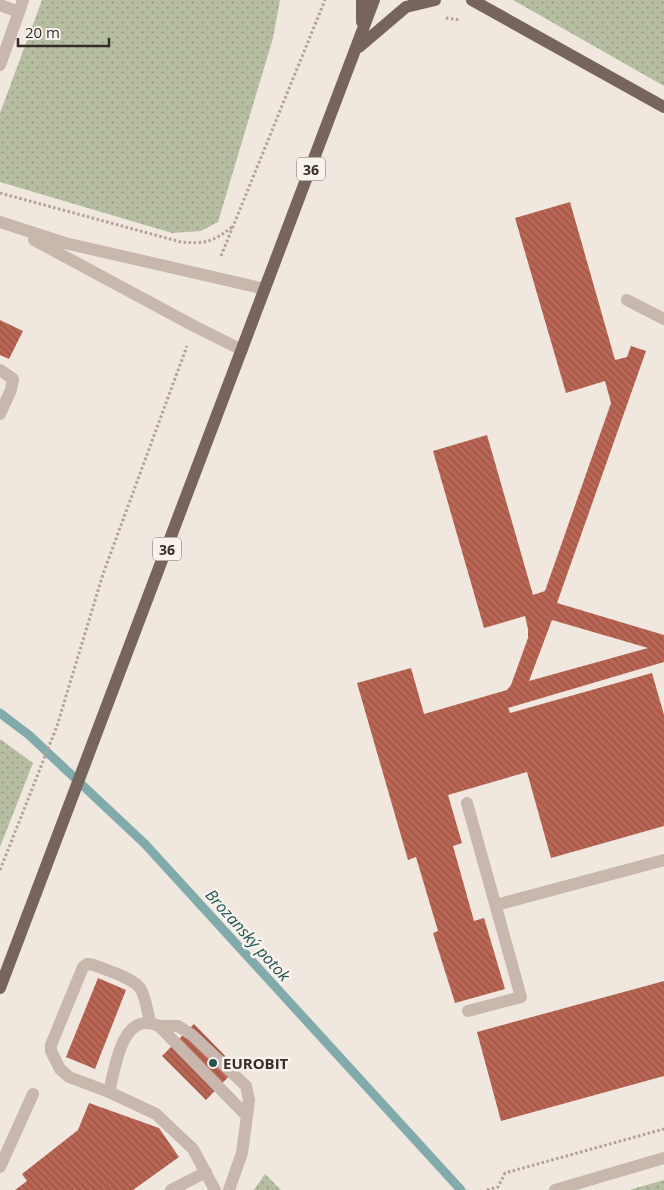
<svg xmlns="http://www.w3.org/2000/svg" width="664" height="1190" font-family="'Open Sans',sans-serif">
  <defs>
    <pattern id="grass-dots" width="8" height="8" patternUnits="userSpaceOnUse" patternTransform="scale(1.25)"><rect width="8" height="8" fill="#b6bea1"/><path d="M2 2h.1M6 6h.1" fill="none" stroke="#959b83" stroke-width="1.8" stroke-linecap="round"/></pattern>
    <pattern id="building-back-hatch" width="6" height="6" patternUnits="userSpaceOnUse" patternTransform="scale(1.25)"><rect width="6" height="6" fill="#ba6654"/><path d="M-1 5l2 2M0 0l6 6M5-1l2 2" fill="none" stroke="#985446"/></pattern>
  </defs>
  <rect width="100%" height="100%" fill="#f0e7df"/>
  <path fill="url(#grass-dots)" d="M 42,0 L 280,0 L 273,38 L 218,222 L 201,231 L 172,233 L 0,182 L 0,113 Z
    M 513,0 L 664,0 L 664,86 Z
    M 0,739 L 33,763 L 0,847 Z
    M 265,1174 L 281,1190 L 254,1190 Z
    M 664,1180 L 664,1190 L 629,1190 Z"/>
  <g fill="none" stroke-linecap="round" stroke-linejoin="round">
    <path stroke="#81abaa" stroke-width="9" d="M 0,713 L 29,735 L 145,844 L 461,1190"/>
  </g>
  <path fill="url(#building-back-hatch)" fill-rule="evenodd" d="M 570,202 L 615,360 L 627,357 L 631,346 L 646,351 L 557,603 L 664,635 L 664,662 L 508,708 L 510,713 L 652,673 L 664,715 L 664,826 L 551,858 L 527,772 L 448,795 L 462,843 L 453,846 L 474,921 L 484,918 L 505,989 L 455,1003 L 433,933 L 438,931 L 416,857 L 408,860 L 357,683 L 411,668 L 424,714 L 507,690 L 511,685 L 528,638 L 528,629 L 525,616 L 484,628 L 433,451 L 487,435 L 533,595 L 545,591 L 611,403 L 605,381 L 566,393 L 515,218 ZM 552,620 L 648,648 L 529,681 Z
    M 0,320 L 23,331 L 9,359 L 0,355 Z
    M 98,978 L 126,990 L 95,1069 L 66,1057 Z
    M 664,981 L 664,1076 L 501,1121 L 477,1032 Z
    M 194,1024 L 237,1068 L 206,1100 L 162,1056 Z
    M 89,1103 L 159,1128 L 179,1157 L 133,1190 L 15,1190 L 27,1181 L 22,1174 L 78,1130 Z"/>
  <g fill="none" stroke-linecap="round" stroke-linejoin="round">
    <path stroke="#b3a197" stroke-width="3" stroke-dasharray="2.5 2.5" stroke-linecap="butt" d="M 446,18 L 460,20
      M 0,193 L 181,242 C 205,244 213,242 232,227
      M 221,256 L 325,0
      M 0,870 L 57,726 L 103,574 L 187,346
      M 487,1190 L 498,1187 L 505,1173 L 664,1129"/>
    <path stroke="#c8b7ac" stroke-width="12" d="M 0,5 L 19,12 L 0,65
      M 19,12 L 23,0
      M 0,222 L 65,243 L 265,289
      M 34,240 L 194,326 L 242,350
      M 627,300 L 664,319
      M 0,370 L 13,379 L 11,390 L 0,414
      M 467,803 L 521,997 L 468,1011
      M 496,905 L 664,860
      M 150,1022 C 147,1011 146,997 140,988 C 133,978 106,970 94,965 L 87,964 L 83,967 L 51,1045 L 51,1051 L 60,1069 L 69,1077 L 109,1092 L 156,1114 L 193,1149 L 215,1190
      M 159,1026 L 178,1026 L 192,1035 L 246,1086 L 249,1100 L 247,1116
      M 109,1092 C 115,1068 122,1009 159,1026 L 247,1116 L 242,1153 L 229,1190
      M 0,1167 L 33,1094
      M 171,1190 L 206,1172
      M 555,1190 L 664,1158"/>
    <path stroke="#77645d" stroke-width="12" d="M 472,0 L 664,107
      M 362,22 L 362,0
      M 359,47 L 406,7 L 435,0
      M 0,988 L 374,0"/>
  </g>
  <circle fill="#245454" stroke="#f8f2ec" stroke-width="2" cx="213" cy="1063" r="5"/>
  <g text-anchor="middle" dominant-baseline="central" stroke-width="5" stroke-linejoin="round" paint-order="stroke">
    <g fill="#f8f2ec" stroke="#706864" stroke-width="1">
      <rect x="297" y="157.5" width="28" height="23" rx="4"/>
      <rect x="153" y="537.5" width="28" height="23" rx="4"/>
    </g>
    <g font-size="14" font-weight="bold" fill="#362d2a">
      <text x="311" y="169">36</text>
      <text x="167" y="549">36</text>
    </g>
    <g font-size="15" font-weight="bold" fill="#362d2a" stroke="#f8f2ec" text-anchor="start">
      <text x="223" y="1063">EUROBIT</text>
    </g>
    <g font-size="16" font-style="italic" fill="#245454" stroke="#f8f2ec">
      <text transform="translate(248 935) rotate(48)">Brozanský potok</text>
    </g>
  </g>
  <path d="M18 38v8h91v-8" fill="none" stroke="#362d2a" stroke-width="2.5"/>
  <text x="25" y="38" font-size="15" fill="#362d2a" stroke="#f8f2ec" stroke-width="4" paint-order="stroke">20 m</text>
</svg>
